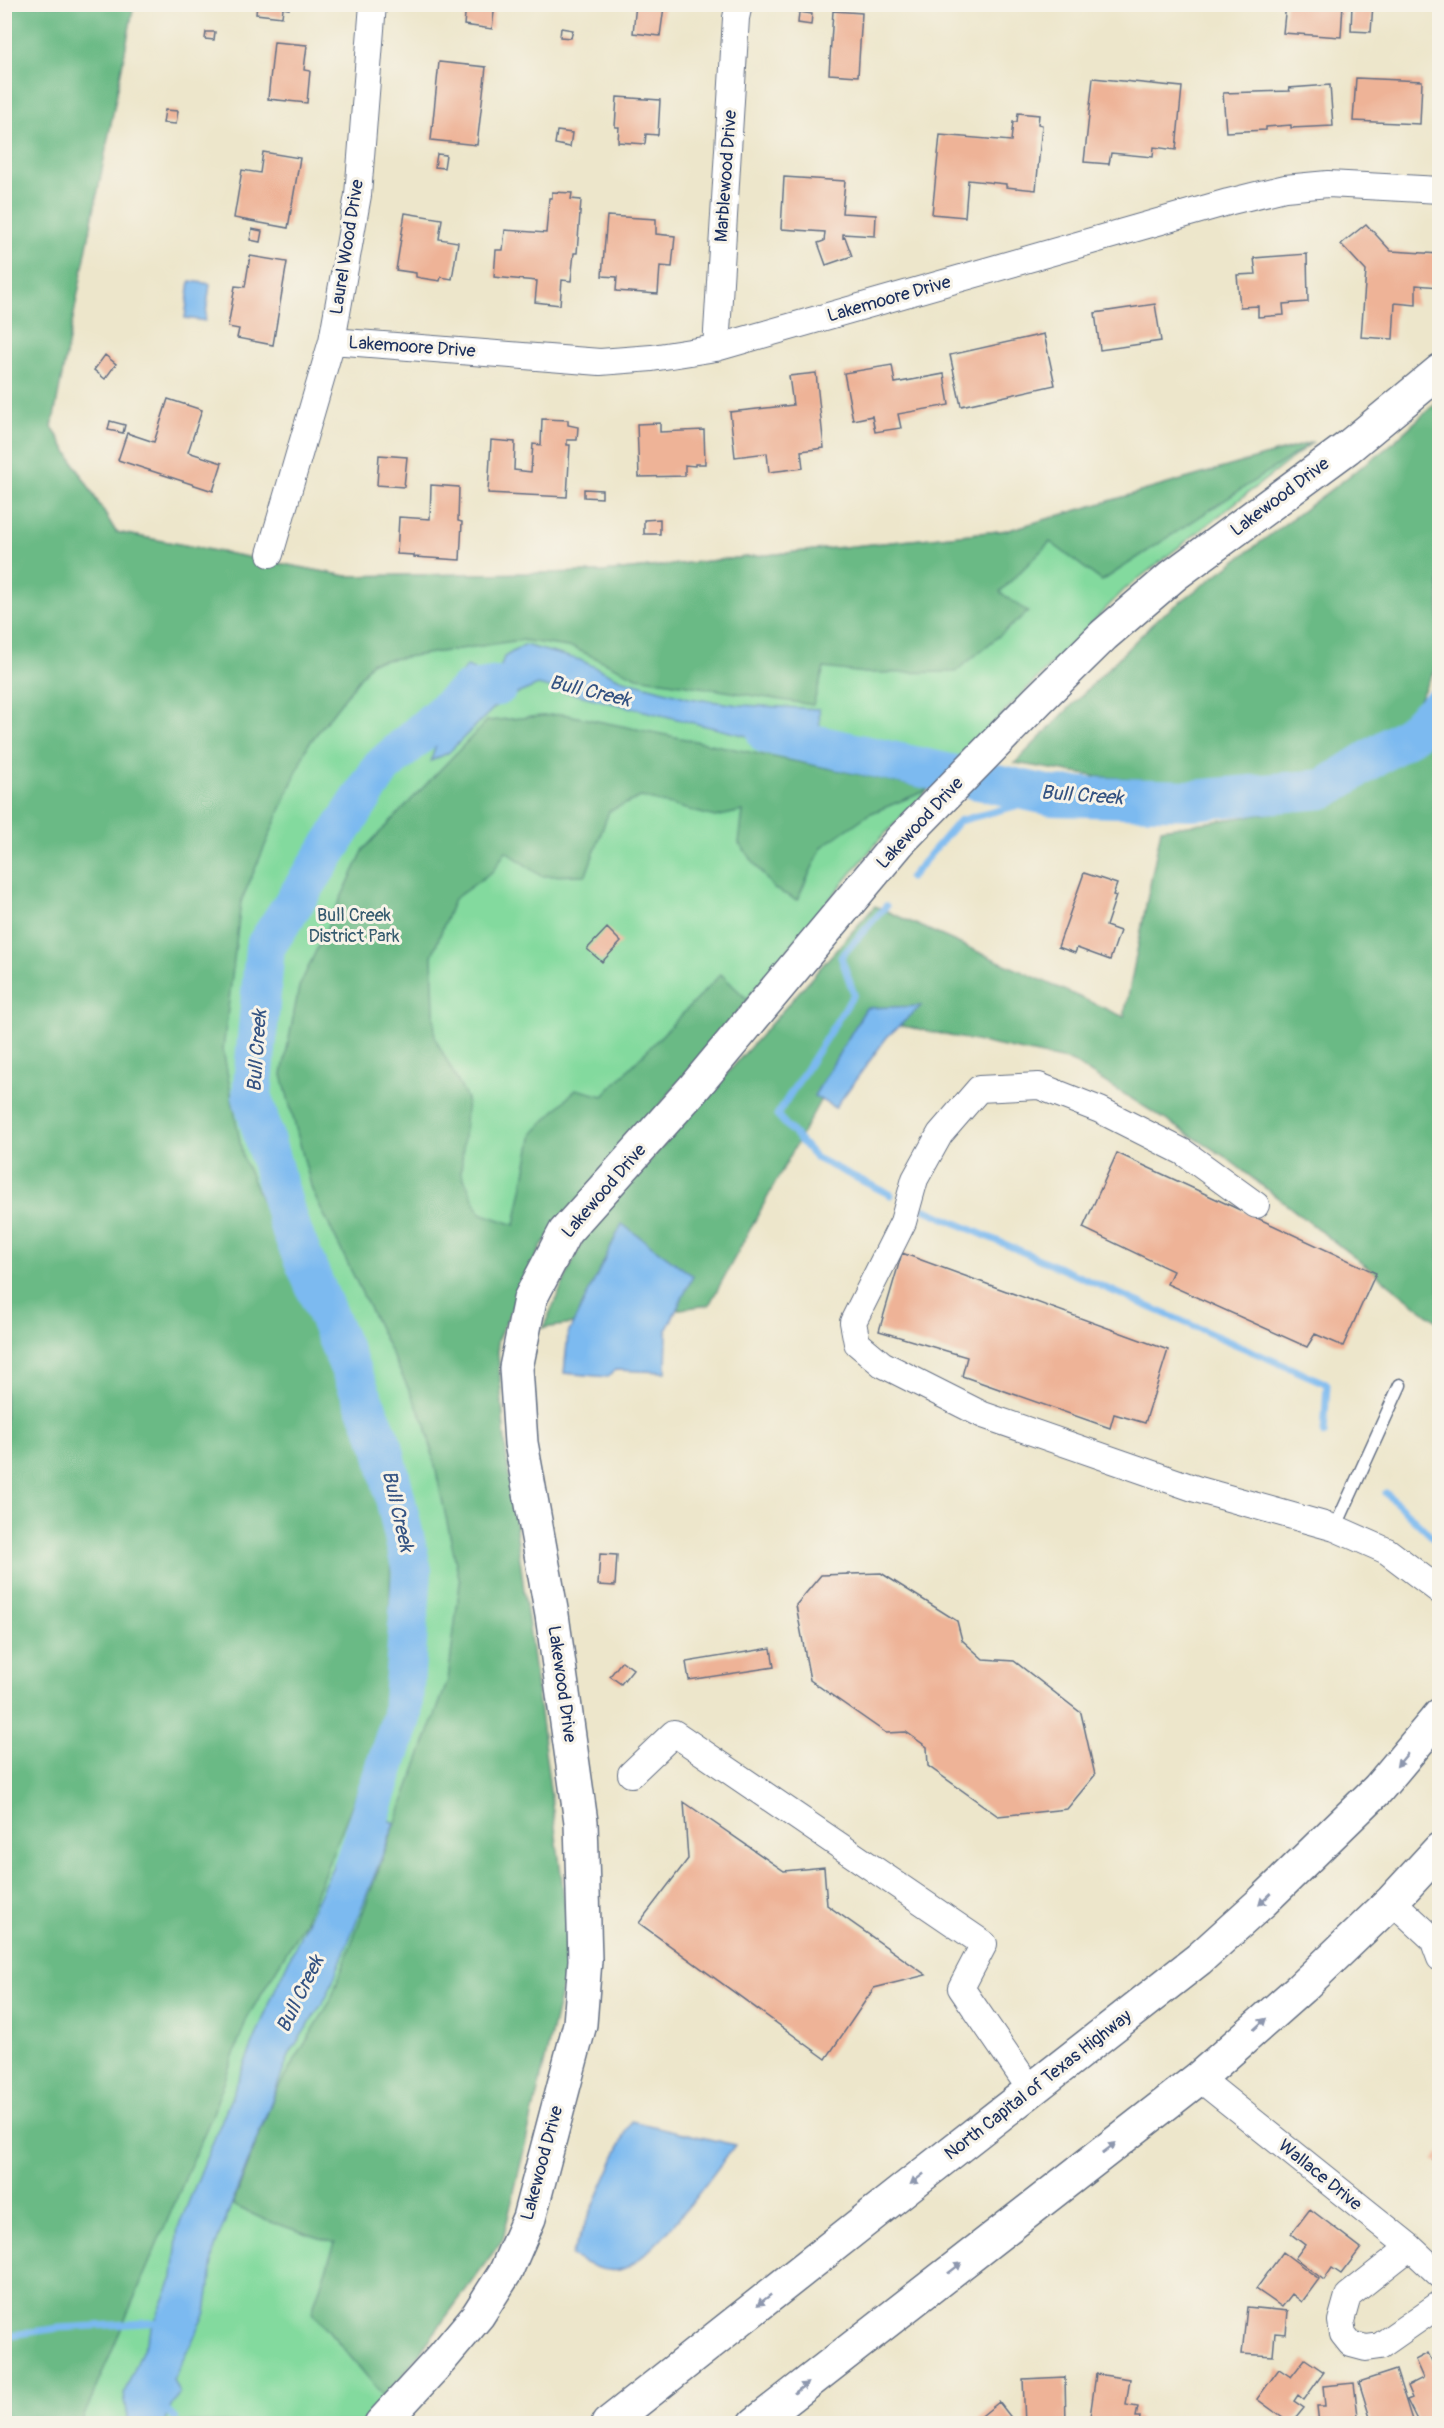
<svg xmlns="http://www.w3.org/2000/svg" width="1444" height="2428" font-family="Pangolin,sans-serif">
  <rect width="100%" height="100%" fill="#f7f3e8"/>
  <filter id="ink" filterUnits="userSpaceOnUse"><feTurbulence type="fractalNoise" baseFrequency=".0167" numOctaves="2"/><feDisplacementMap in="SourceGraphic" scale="12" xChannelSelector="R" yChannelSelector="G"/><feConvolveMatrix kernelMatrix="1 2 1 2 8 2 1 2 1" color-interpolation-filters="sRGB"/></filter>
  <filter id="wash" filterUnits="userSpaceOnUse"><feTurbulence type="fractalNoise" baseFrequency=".008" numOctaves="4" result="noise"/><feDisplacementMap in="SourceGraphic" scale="24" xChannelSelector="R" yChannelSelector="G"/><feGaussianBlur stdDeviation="1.35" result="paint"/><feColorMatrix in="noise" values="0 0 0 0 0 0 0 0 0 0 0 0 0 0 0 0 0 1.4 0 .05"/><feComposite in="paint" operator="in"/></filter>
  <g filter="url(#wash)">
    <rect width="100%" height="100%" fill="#ede6cb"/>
    <path fill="#83da9e" stroke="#4f847e" stroke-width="1.5" d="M 52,427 L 116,532 L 346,576 L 603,572 L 1009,530 L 1313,442 L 1124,590 L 879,840 L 542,1245 L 497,1341 L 505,1444 L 395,2390 L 364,2423 L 5,2423 L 4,461 Z"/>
    <path fill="#6aba85" stroke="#427472" stroke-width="1.5" d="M 5,5 L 134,5 L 52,427 L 116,532 L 346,576 L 603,572 L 1009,530 L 1313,442 L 1102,581 L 1050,542 L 1000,592 L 1028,612 L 955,672 L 865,673 L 824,668 L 813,705 L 637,677 L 574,648 L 521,640 L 372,662 L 308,745 L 241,902 L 223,1050 L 243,1158 L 371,1450 L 391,1547 L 388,1717 L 304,1923 L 247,2018 L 213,2113 L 81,2423 L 5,2424 Z
      M 1439,400 L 1439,661 L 1409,719 L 1308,789 L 1100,777 L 1015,763 L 1156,620 L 1388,447 Z
      M 563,714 L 930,789 L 869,814 L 822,847 L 797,900 L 774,889 L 739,843 L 743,811 L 715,817 L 641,797 L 609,811 L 586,875 L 541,876 L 506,851 L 493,871 L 454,899 L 432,956 L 435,1038 L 467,1099 L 461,1172 L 480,1213 L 515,1225 L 533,1133 L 576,1089 L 603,1096 L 721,974 L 748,1000 L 542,1245 L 497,1341 L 505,1444 L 571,1950 L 503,2239 L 386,2399 L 312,2311 L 335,2243 L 265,2220 L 233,2205 L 275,2093 L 330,2002 L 448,1680 L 460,1582 L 426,1425 L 312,1190 L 282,1075 L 299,987 L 364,849 L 487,721 Z
      M 1439,736 L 1439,1323 L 1224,1156 L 1071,1061 L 865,1018 L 709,1305 L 543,1328 L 586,1233 L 875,906 L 1124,1017 L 1161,829 L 1338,803 Z"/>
    <path fill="#7cbaf0" stroke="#4c74a7" stroke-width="1.5" d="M 190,281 L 210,284 L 205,321 L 185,318 Z
      M 524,645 L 580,660 L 620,679 L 689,698 L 738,705 L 819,709 L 821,754 L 538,685 L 502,700 L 448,753 L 431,761 L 435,747 L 446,729 L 452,685 L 467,666 L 483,673 L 499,672 L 504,657 Z
      M 921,1006 L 887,1037 L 835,1108 L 814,1096 L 866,1008 Z
      M 622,1224 L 693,1276 L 667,1329 L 666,1372 L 615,1370 L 608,1377 L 564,1373 L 568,1334 Z
      M 360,1808 L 395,1823 L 327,1996 L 290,2053 L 215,2247 L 206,2313 L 173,2380 L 179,2393 L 168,2412 L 164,2423 L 129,2423 L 124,2394 L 173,2278 L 178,2228 L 274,1992 Z
      M 631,2121 L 735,2145 C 714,2172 651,2264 619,2270 C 602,2273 585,2263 571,2256 Z"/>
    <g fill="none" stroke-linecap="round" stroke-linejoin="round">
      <path stroke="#7cbaf0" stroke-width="7" d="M 910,878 L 959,821 L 1052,796
        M 886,906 L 841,957 L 854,994 L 777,1115 L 816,1158 L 891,1195
        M 926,1210 L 1327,1384 L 1324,1434
        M 1386,1493 L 1440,1544
        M 4,2336 L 59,2328 L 163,2322
        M 162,2406 L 175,2419"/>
      <path stroke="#7cbaf0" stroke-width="40" d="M 767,734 L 1052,796 L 1192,800 L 1324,789 L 1411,734 L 1440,707
        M 354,1865 L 402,1715 L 412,1571 L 383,1446 L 289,1225 L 252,1096 L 265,947 L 382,767 L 468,691 L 498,686"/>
    </g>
    <g id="blocks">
      <path fill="#eeb397" d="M 257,4 L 289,4 L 289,9 L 283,8 L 282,17 L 256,14 Z
        M 466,4 L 495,4 L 492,29 L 464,25 Z
        M 636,4 L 676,4 L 676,8 L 664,7 L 660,36 L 633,33 Z
        M 1286,4 L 1343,4 L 1341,37 L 1283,33 Z
        M 1352,4 L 1373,4 L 1371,32 L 1351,31 Z
        M 833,11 L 862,13 L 858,76 L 829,74 Z
        M 799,12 L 812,14 L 811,25 L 798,23 Z
        M 561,28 L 573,30 L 571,38 L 560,37 Z
        M 206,32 L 215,32 L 214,40 L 205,39 Z
        M 274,42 L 307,45 L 304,70 L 310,71 L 307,103 L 268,99 Z
        M 439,62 L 486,67 L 477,145 L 431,140 Z
        M 1093,78 L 1182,87 L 1176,150 L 1154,147 L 1153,157 L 1111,153 L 1109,164 L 1084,162 Z
        M 1356,78 L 1422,81 L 1420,124 L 1353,121 Z
        M 1330,85 L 1333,126 L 1291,128 L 1291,125 L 1266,127 L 1266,130 L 1226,132 L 1223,93 L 1290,91 L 1289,88 Z
        M 617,97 L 660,100 L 658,135 L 646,134 L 645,144 L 618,142 L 619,127 L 615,127 Z
        M 165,110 L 178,111 L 176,124 L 163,123 Z
        M 1018,113 L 1039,115 L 1038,124 L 1042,125 L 1036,190 L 1006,187 L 1006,184 L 968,180 L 965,217 L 932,214 L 940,135 L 1011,141 L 1013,122 L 1017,122 Z
        M 557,131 L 572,133 L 570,147 L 555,144 Z
        M 263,152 L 300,158 L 288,228 L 234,218 L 242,170 L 260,173 Z
        M 437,154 L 446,155 L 444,168 L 435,167 Z
        M 784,177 L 845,181 L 842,213 L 876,215 L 875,236 L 843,234 L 843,238 L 845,237 L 852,256 L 826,265 L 818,243 L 824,241 L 825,232 L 781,229 Z
        M 552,192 L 572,193 L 571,199 L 581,200 L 577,253 L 574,253 L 571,281 L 562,280 L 560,305 L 535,302 L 537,281 L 494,277 L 496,250 L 503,250 L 505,230 L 546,233 L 549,198 L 552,198 Z
        M 405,213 L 442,219 L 439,239 L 458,242 L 452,279 L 441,277 L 440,281 L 421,278 L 416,277 L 416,273 L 396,270 Z
        M 607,216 L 656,219 L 656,234 L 675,236 L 672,267 L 660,266 L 658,294 L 616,291 L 617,277 L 602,276 Z
        M 1366,224 L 1391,251 L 1440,254 L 1440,287 L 1416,285 L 1416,305 L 1395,303 L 1393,339 L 1361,337 L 1366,271 L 1341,244 Z
        M 252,229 L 262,231 L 260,242 L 250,240 Z
        M 1307,254 L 1308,302 L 1283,304 L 1284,315 L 1258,317 L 1258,306 L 1240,307 L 1237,275 L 1256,274 L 1254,258 Z
        M 250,256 L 287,262 L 273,345 L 237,338 L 239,329 L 228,327 L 235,286 L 245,287 Z
        M 1155,304 L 1161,341 L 1100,350 L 1095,313 Z
        M 1044,334 L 1055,385 L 961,406 L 950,355 Z
        M 105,355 L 116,364 L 105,379 L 94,370 Z
        M 892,365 L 895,383 L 944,374 L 949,405 L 898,414 L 901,428 L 875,432 L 872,416 L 853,420 L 844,373 Z
        M 816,373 L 824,448 L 801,451 L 803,468 L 769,472 L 767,453 L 735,457 L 730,412 L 793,405 L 789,376 Z
        M 168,399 L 202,410 L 188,452 L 222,463 L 213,491 L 118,460 L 127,433 L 154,442 Z
        M 542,419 L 568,420 L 568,425 L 578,427 L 577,440 L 567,440 L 567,445 L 570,445 L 567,497 L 488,493 L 491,440 L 515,442 L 514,470 L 531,472 L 533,444 L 541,445 Z
        M 110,421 L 125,425 L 123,433 L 108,430 Z
        M 660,423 L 660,432 L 704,430 L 705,464 L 695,464 L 695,466 L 685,465 L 685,476 L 639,477 L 637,424 Z
        M 379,455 L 407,457 L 404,487 L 377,485 Z
        M 431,485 L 459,487 L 458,521 L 462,522 L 460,560 L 414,557 L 414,555 L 397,554 L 399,517 L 430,519 Z
        M 584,489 L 602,490 L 602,498 L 584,497 Z
        M 660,519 L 660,534 L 644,534 L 644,520 Z
        M 1084,873 L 1117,884 L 1113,895 L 1116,896 L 1106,926 L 1120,931 L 1110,960 L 1077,948 L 1075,953 L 1058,947 Z
        M 607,928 L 621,942 L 602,962 L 587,949 Z
        M 1117,1153 L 1376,1273 L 1343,1346 L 1315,1334 L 1307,1347 L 1167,1284 L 1173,1271 L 1083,1228 Z
        M 902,1253 L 1168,1350 L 1145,1423 L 1114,1414 L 1110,1428 L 962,1376 L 967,1357 L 879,1331 Z
        M 600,1554 L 617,1555 L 615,1586 L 598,1585 Z
        M 881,1573 L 957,1621 L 962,1640 L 983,1659 L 1014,1661 L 1081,1713 L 1095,1775 L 1067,1809 L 998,1816 L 928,1766 L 927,1747 L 906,1732 L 886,1733 L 810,1680 L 796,1605 L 821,1575 Z
        M 771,1648 L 774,1667 L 689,1680 L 686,1662 Z
        M 622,1661 L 633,1669 L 621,1684 L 610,1676 Z
        M 684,1802 L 784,1871 L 824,1867 L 827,1905 L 926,1975 L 874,1988 L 826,2059 L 639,1923 L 688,1859 Z
        M 1440,2151 L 1440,2164 L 1433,2160 Z
        M 1310,2209 L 1361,2248 L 1341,2274 L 1332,2268 L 1324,2280 L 1295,2258 L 1305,2245 L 1291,2234 Z
        M 1283,2252 L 1319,2279 L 1302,2302 L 1292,2294 L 1282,2307 L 1256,2289 Z
        M 1247,2307 L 1288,2311 L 1286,2334 L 1275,2333 L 1273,2356 L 1242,2354 Z
        M 1428,2353 L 1440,2377 L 1440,2424 L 1419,2424 L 1407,2400 L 1412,2398 L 1407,2386 L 1423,2378 L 1415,2360 Z
        M 1305,2359 L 1324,2372 L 1304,2400 L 1298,2395 L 1294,2401 L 1304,2408 L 1291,2424 L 1257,2399 L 1279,2369 L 1291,2377 Z
        M 1396,2370 L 1412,2420 L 1409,2421 L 1409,2424 L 1372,2424 L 1359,2382 Z
        M 1096,2374 L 1130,2379 L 1126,2405 L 1138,2407 L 1136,2417 L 1140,2417 L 1139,2424 L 1089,2424 Z
        M 1065,2377 L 1066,2424 L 1025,2424 L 1023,2379 Z
        M 1354,2383 L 1359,2424 L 1319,2424 L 1317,2406 L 1325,2406 L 1323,2386 Z
        M 999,2402 L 1016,2424 L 972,2424 Z"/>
    </g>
  </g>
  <g filter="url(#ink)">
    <use href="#blocks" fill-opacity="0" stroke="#646f84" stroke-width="1.5"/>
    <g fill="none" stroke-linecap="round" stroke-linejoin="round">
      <g stroke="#646f84" stroke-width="15">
        <path id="lane" d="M 1335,1528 L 1400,1385"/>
      </g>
      <g stroke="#646f84" stroke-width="28">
        <path id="street" d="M 332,341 L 600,362 L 652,358 L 716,348 L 1228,202 L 1285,188 L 1328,184 L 1440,190
          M 716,348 L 736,18 L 739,4
          M 270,554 L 332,341 L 358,195 L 373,4
          M 1256,1205 L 1183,1152 L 1100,1110 L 1039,1086 L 979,1089 L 940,1134 L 915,1179 L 903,1222 L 853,1322 L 857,1343 L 882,1364 L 983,1415 L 1196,1489 L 1335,1528 L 1387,1551 L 1440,1591
          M 631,1774 L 674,1733 L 984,1944 L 961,1988 L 1031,2090
          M 1392,1901 L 1433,1939 L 1440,1958
          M 1199,2078 L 1410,2247 L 1440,2275
          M 1410,2247 L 1348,2296 L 1341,2321 L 1343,2334 L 1351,2344 L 1366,2348 L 1380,2346 L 1440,2304"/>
      </g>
      <g stroke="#646f84" stroke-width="36">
        <path id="secondary" d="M 381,2424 L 442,2358 L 478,2315 L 506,2271 L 529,2218 L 580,2024 L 585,1960 L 581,1822 L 552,1615 L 521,1443 L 516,1368 L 530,1299 L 565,1232 L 692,1090 L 900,841 L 1038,700 L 1104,635 L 1174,575 L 1347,448 L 1440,371"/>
      </g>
      <g stroke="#646f84" stroke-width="36">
        <path id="highway" d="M 608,2424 L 911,2184 L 1199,1959 L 1263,1901 L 1378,1789 L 1440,1715
          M 755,2424 L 1199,2078 L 1301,1988 L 1392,1901 L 1440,1849"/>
      </g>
      <use href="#lane" stroke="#fff" stroke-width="12"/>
      <use href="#street" stroke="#fff" stroke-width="26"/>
      <use href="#secondary" stroke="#fff" stroke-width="33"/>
      <use href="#highway" stroke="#fff" stroke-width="33"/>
    </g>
    <defs><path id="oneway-solid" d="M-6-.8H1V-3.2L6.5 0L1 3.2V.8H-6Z" transform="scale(1.5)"/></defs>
    <g fill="#8d97ae">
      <use href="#oneway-solid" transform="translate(1402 1760) rotate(130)"/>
      <use href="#oneway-solid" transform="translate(1265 1899) rotate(136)"/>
      <use href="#oneway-solid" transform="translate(1260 2024) rotate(-42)"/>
      <use href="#oneway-solid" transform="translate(1109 2148) rotate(-38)"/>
      <use href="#oneway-solid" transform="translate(917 2179) rotate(142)"/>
      <use href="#oneway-solid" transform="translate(955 2268) rotate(-38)"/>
      <use href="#oneway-solid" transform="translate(764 2300) rotate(142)"/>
      <use href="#oneway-solid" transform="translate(801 2388) rotate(-38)"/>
    </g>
  </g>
  <g text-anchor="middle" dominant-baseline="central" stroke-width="6" stroke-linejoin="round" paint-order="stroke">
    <g font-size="18" fill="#1b2f5e" stroke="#f7f3e8">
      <text transform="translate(726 176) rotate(-86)">Marblewood Drive</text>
      <text transform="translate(347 247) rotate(-81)">Laurel Wood Drive</text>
      <text transform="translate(889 299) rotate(-16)">Lakemoore Drive</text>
      <text transform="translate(412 347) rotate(4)">Lakemoore Drive</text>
      <text transform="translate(1280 497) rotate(-37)">Lakewood Drive</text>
      <text transform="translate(920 823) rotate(-47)">Lakewood Drive</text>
      <text transform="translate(604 1191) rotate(-49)">Lakewood Drive</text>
      <text transform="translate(562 1684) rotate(82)">Lakewood Drive</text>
      <text transform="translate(1038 2085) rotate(-38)">North Capital of Texas Highway</text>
      <text transform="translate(542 2163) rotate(-75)">Lakewood Drive</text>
      <text transform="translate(1320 2175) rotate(39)">Wallace Drive</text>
    </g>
    <g font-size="18" fill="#355a6e" stroke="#f7f3e8">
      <text x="354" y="915">Bull Creek<tspan x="354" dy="21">District Park</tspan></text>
    </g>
    <g font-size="20" font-style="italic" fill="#335282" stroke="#f7f3e8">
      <text transform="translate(590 691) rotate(13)">Bull Creek</text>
      <text transform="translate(1082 795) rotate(4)">Bull Creek</text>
      <text transform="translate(257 1051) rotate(-86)">Bull Creek</text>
      <text transform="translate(398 1511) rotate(77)">Bull Creek</text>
      <text transform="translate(300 1994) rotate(-64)">Bull Creek</text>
    </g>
  </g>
  <rect width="1444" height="2428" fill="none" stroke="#f7f3e8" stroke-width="24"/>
</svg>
